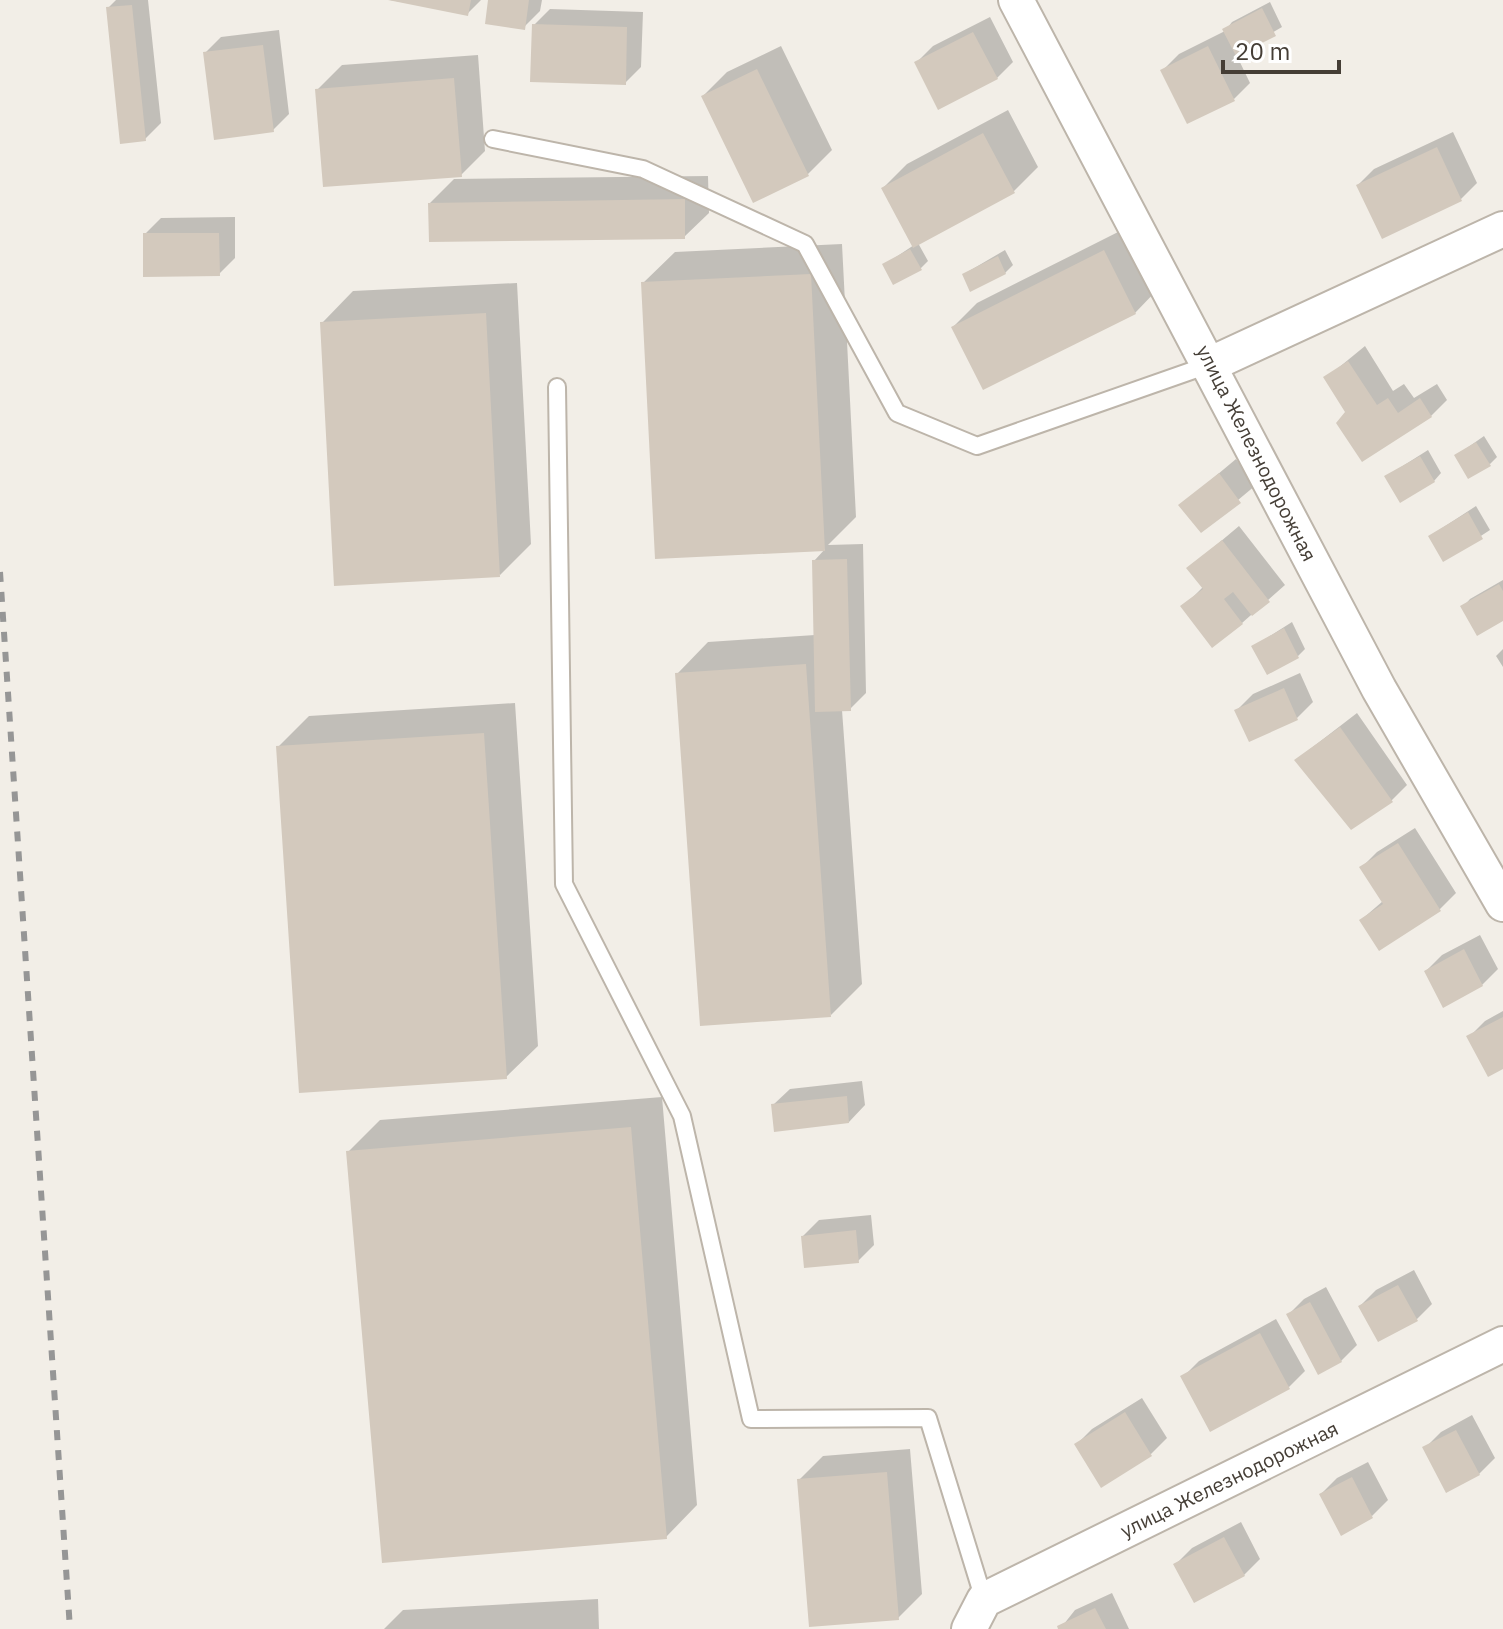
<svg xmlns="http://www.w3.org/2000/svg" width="1503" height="1629" font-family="'IBM Plex Sans',sans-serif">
  <rect width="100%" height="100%" fill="#f2eee7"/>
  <path fill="#0003" d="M 116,0 L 148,0 L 161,123 L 145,139 L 108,8 Z
    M 390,0 L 481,0 L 468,13 Z
    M 490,0 L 542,0 L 540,11 L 524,27 Z
    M 1270,2 L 1282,27 L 1236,54 L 1250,83 L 1234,99 L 1163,70 L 1179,54 L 1225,31 L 1232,22 Z
    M 550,9 L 643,12 L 641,67 L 625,83 L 534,25 Z
    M 990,17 L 1013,62 L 997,78 L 917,62 L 933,46 Z
    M 279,30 L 289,114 L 273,130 L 205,53 L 221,37 Z
    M 781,46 L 832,150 L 808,174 L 754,200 L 703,96 L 727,72 Z
    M 478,55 L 485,151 L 461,175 L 318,89 L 342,65 Z
    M 1008,110 L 1038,167 L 1014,191 L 918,243 L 928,261 L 920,269 L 884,265 L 914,245 L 883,188 L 907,164 Z
    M 1453,132 L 1477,183 L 1461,199 L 1383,236 L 1358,185 L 1374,169 Z
    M 708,176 L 709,213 L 684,237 L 430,203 L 454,179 Z
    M 235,217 L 235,258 L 219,274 L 145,234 L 161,218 Z
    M 1128,227 L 1159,288 L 1135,313 L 953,327 L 977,303 Z
    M 842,244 L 856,517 L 828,545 L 863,544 L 866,693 L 850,709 L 842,710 L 862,984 L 831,1015 L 677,674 L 708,642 L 815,635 L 814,561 L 825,549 L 657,557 L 643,283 L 675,252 Z
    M 1005,250 L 1013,265 L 1005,273 L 964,274 Z
    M 517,283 L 531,544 L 500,575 L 322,323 L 353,291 Z
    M 1365,346 L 1393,391 L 1404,384 L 1414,398 L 1437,384 L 1447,400 L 1431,416 L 1348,412 L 1326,378 Z
    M 1484,436 L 1497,457 L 1490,464 L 1457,455 Z
    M 1428,450 L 1441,473 L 1434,481 L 1387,476 Z
    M 1236,459 L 1256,485 L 1201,531 L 1181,505 Z
    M 1476,506 L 1490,530 L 1444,560 L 1430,536 Z
    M 1239,526 L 1285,585 L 1242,623 L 1183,607 L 1203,587 L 1189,568 Z
    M 1503,580 L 1503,619 L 1463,607 L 1470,599 Z
    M 1292,622 L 1305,649 L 1298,656 L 1253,647 Z
    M 1503,649 L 1503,667 L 1496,656 Z
    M 1300,673 L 1313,702 L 1297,718 L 1237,710 L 1253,694 Z
    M 515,703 L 538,1046 L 506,1077 L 278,747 L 309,716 Z
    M 1357,713 L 1407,785 L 1391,801 L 1296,760 Z
    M 1415,828 L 1456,893 L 1440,909 L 1379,948 L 1361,920 L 1383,901 L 1361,868 L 1377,852 Z
    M 1480,935 L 1498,969 L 1482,985 L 1426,971 L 1442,955 Z
    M 1503,1011 L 1503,1066 L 1469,1037 L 1485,1021 Z
    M 862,1081 L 865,1105 L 849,1122 L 773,1105 L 790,1089 Z
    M 662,1097 L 697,1505 L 666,1537 L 348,1152 L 380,1120 Z
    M 871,1215 L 874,1245 L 858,1261 L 803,1236 L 819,1220 Z
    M 1414,1270 L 1432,1304 L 1416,1320 L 1360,1306 L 1376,1290 Z
    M 1326,1287 L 1357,1345 L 1341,1361 L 1288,1315 L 1304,1299 Z
    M 1276,1319 L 1305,1371 L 1289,1387 L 1183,1377 L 1199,1361 Z
    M 1142,1398 L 1167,1438 L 1151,1454 L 1076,1445 L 1092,1429 Z
    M 1472,1415 L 1495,1458 L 1479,1474 L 1425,1448 L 1441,1432 Z
    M 910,1449 L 922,1594 L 898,1618 L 799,1480 L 823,1456 Z
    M 1368,1462 L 1388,1500 L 1372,1516 L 1321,1494 L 1337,1478 Z
    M 1241,1522 L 1260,1559 L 1244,1575 L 1176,1564 L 1192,1548 Z
    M 1112,1593 L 1129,1629 L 1060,1629 L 1075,1610 Z
    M 598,1599 L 599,1629 L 384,1629 L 403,1610 Z"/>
  <path fill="#d3c9bd" d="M 388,0 L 471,0 L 468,16 Z
    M 488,0 L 529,0 L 525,30 L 485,24 Z
    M 132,5 L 146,141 L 120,144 L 106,7 Z
    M 1262,8 L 1276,36 L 1236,56 L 1222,29 Z
    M 532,24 L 627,27 L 626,85 L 530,82 Z
    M 973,32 L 998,79 L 938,110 L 914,62 Z
    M 263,45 L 274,132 L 214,140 L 203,52 Z
    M 1208,46 L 1235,101 L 1187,124 L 1160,70 Z
    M 757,69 L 809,176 L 753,203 L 701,96 Z
    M 454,78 L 462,177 L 323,187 L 315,89 Z
    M 983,133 L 1015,193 L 913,248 L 881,188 Z
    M 1437,147 L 1462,201 L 1382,239 L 1356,185 Z
    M 685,199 L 685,239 L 429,242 L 428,203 Z
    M 143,233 L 219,233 L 220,276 L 143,277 Z
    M 910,249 L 922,270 L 893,285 L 882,264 Z
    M 1104,250 L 1136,314 L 983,390 L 951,327 Z
    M 998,256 L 1006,274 L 970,292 L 962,274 Z
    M 811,274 L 825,551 L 655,559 L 641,282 Z
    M 486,313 L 500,577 L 334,586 L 320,322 Z
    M 1348,361 L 1377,405 L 1388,398 L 1398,413 L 1420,398 L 1432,417 L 1362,462 L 1336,423 L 1345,412 L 1323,377 Z
    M 1476,442 L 1491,466 L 1468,479 L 1454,455 Z
    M 1420,456 L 1435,482 L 1400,503 L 1384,476 Z
    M 1219,473 L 1241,503 L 1201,533 L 1178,505 Z
    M 1468,512 L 1483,539 L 1443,562 L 1428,536 Z
    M 1222,540 L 1270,602 L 1252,616 L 1233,592 L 1224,599 L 1243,624 L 1212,648 L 1180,606 L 1203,589 L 1186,568 Z
    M 847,559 L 851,711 L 815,712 L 812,560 Z
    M 1499,584 L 1503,591 L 1503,621 L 1477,636 L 1460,606 Z
    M 1284,628 L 1299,658 L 1267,675 L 1251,646 Z
    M 806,664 L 831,1017 L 700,1026 L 675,673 Z
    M 1284,688 L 1298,720 L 1249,742 L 1234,710 Z
    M 1340,727 L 1393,802 L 1351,830 L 1294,760 Z
    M 484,733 L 507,1079 L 299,1093 L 276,746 Z
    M 1398,843 L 1441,911 L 1379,951 L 1359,920 L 1383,904 L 1359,867 Z
    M 1464,949 L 1483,986 L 1443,1008 L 1424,971 Z
    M 1503,1017 L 1503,1069 L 1488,1077 L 1466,1036 Z
    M 847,1096 L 849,1123 L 774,1132 L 771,1104 Z
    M 631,1127 L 667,1539 L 382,1563 L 346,1151 Z
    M 856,1230 L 859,1263 L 804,1268 L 801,1236 Z
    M 1398,1285 L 1418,1321 L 1378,1342 L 1358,1306 Z
    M 1310,1302 L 1342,1362 L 1318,1375 L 1286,1314 Z
    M 1260,1333 L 1290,1389 L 1210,1432 L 1180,1376 Z
    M 1125,1412 L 1152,1456 L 1101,1488 L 1074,1444 Z
    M 1456,1430 L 1480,1475 L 1446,1493 L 1422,1447 Z
    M 887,1472 L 899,1620 L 809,1627 L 797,1479 Z
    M 1352,1477 L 1373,1518 L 1341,1536 L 1319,1494 Z
    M 1224,1537 L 1245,1576 L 1194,1603 L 1173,1564 Z
    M 1095,1608 L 1106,1629 L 1058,1629 L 1057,1626 Z"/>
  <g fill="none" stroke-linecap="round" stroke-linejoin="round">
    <g stroke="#bdb5aa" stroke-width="20">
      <path id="lane" d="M 493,139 L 643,169 L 805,244 L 897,413 L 977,446 L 1211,364
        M 557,387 L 564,884 L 682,1116 L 751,1419 L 928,1418 L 984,1600"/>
    </g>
    <g stroke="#bdb5aa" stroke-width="38">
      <path id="street" d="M 1016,0 L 1379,689 L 1503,904
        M 1211,364 L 1503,229
        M 969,1629 L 984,1600 L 1503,1344"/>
    </g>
    <use href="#lane" stroke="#fff" stroke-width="16"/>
    <use href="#street" stroke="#fff" stroke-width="34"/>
    <path stroke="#969696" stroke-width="6" stroke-dasharray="10 10" stroke-linecap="butt" d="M 0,572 L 70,1629"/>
  </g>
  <g text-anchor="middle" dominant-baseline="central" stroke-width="6" stroke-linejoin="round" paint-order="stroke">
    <g font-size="20" fill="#453e36" stroke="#fff">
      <text transform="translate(1257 453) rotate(63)">улица Железнодорожная</text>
      <text transform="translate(1229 1479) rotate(-26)">улица Железнодорожная</text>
    </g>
  </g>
  <path d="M1223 60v12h116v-12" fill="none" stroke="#453e36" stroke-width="4"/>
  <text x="1235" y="60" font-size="24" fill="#453e36" stroke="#ffffff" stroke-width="6" paint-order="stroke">20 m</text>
</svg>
